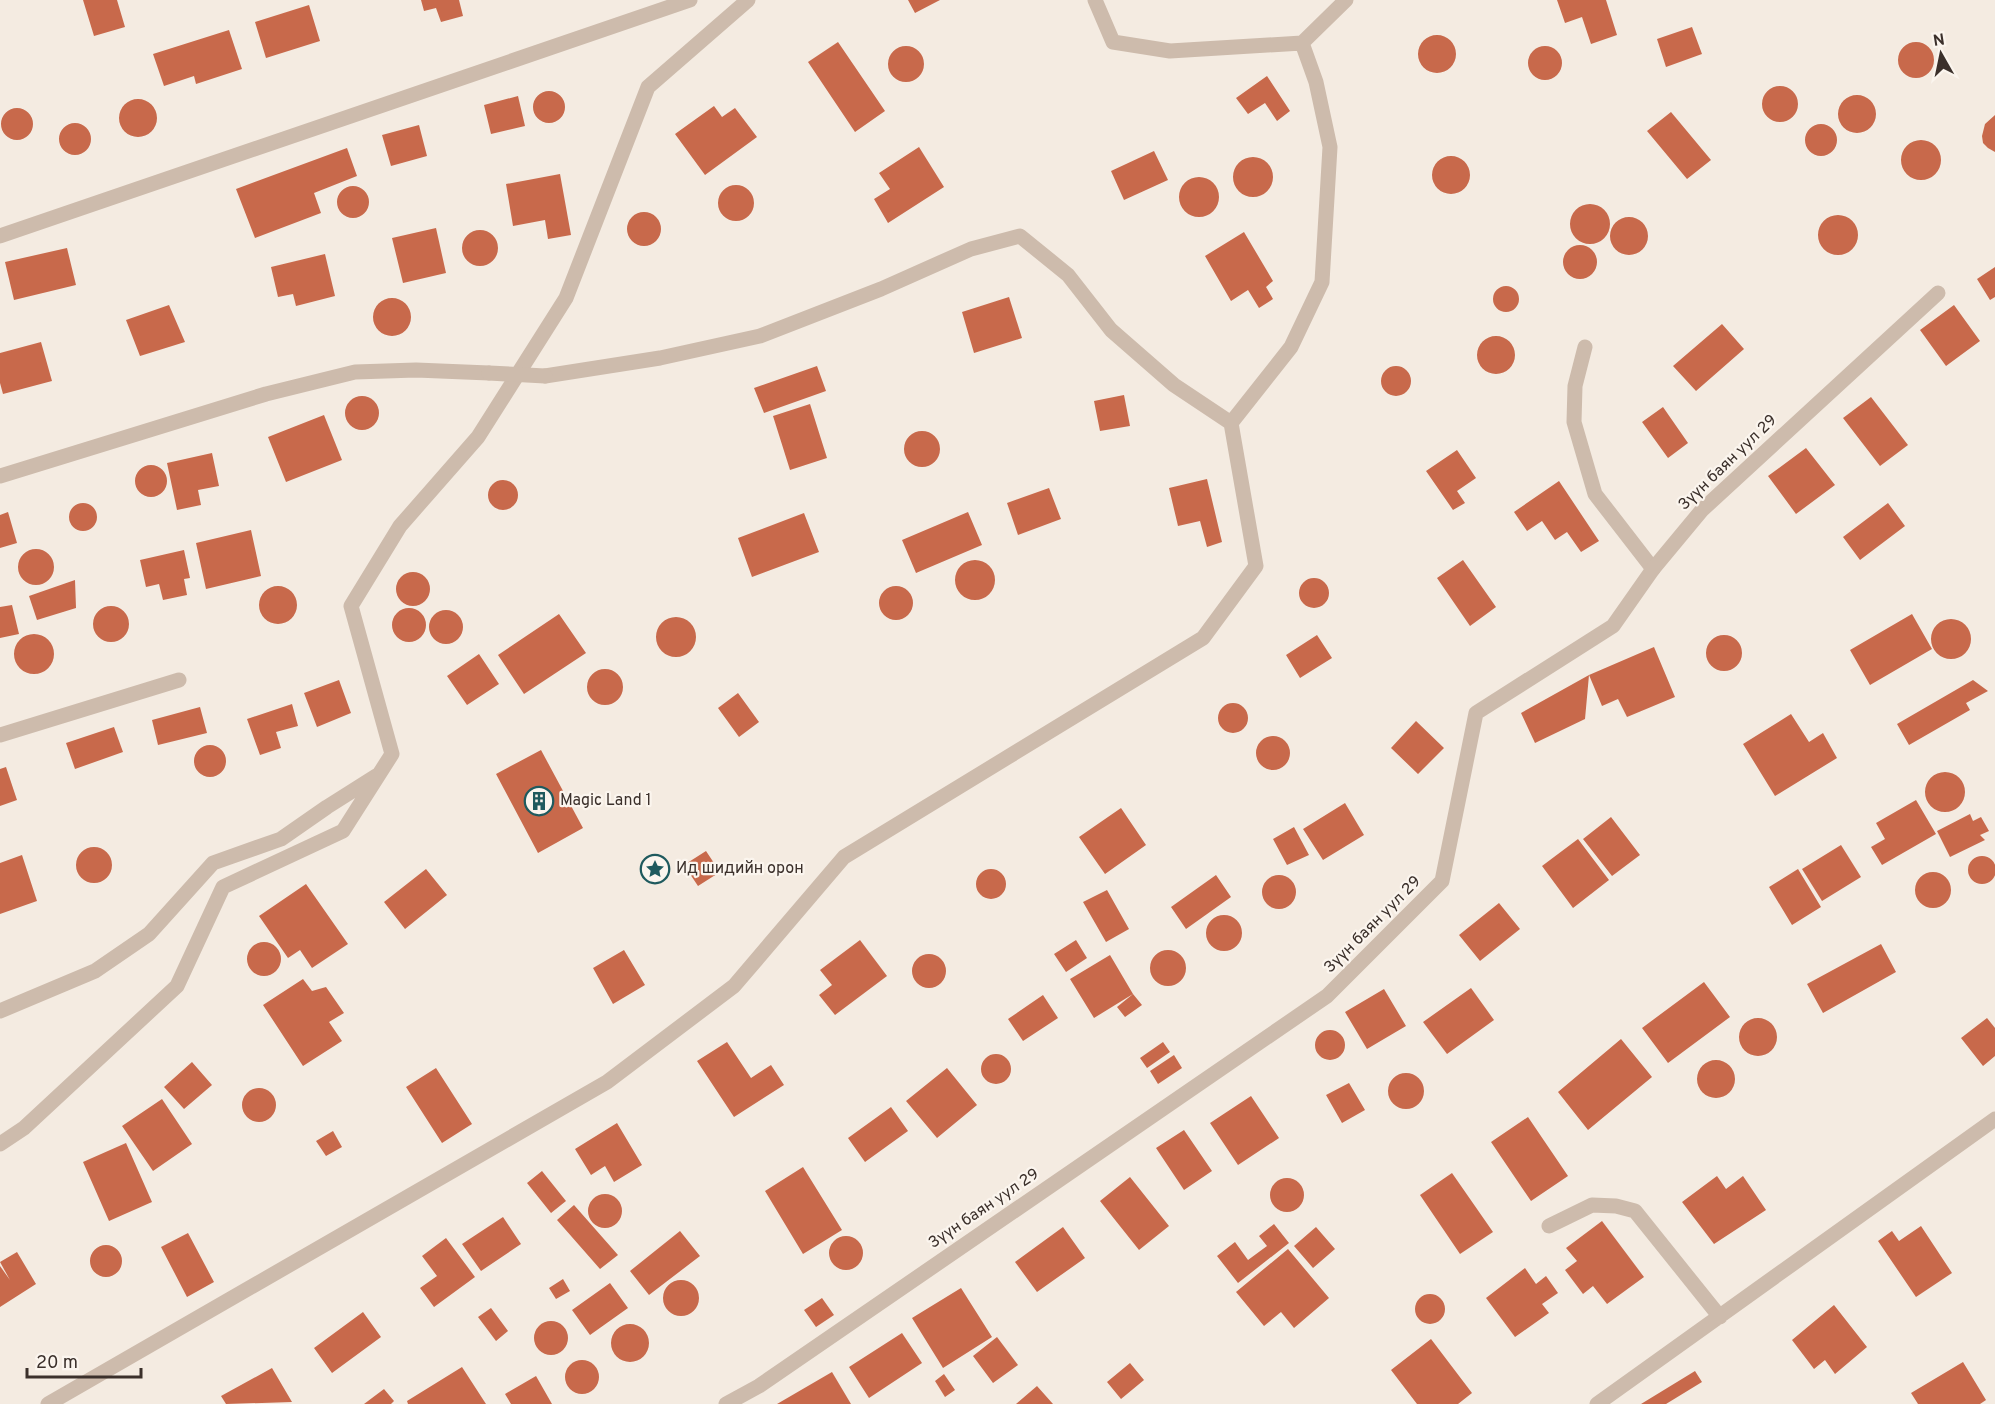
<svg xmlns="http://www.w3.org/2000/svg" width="1995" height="1404" font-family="Overpass,sans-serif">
  <rect width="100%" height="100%" fill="#f4ebe1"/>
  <path fill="#c8694b" d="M 83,0 L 117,0 L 125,27 L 94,36 Z
    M 421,0 L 459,0 L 463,16 L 441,22 L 436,8 L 424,11 Z
    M 908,0 L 940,0 L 915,13 Z
    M 1557,0 L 1606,0 L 1617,35 L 1591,44 L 1582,17 L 1565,23 Z
    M 309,5 L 320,41 L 266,58 L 255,22 Z
    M 1692,27 L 1702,54 L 1666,67 L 1657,39 Z
    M 229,30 L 242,69 L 196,84 L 194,76 L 164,86 L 153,54 Z
    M1418 54a19 19 0 1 1 38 0a19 19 0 1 1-38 0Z
    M1898 60a18 18 0 1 1 36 0a18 18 0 1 1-36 0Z
    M 838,42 L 885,111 L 855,132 L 808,62 Z
    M888 64a18 18 0 1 1 36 0a18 18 0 1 1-36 0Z
    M1528 63a17 17 0 1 1 34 0a17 17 0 1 1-34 0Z
    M 1267,76 L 1290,111 L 1277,121 L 1265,103 L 1248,114 L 1236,98 Z
    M1762 104a18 18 0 1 1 36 0a18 18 0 1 1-36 0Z
    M533 107a16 16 0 1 1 32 0a16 16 0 1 1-32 0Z
    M1838 114a19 19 0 1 1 38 0a19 19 0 1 1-38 0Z
    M 518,96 L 525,126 L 491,134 L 484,105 Z
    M119 118a19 19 0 1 1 38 0a19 19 0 1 1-38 0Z
    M 714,106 L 722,117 L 735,108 L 757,137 L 705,175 L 675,134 Z
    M1 124a16 16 0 1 1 32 0a16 16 0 1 1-32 0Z
    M 1671,112 L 1711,160 L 1687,179 L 1647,131 Z
    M 1995,115 L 1995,152 L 1988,148 L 1983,143 L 1982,136 L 1985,124 Z
    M59 139a16 16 0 1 1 32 0a16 16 0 1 1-32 0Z
    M1805 140a16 16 0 1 1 32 0a16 16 0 1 1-32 0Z
    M 419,125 L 427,156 L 391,166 L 382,135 Z
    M1901 160a20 20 0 1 1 40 0a20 20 0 1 1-40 0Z
    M 919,147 L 944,187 L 888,223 L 874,199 L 890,189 L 879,173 Z
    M 347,148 L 357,176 L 314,193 L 321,213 L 255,238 L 236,189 Z
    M 1154,151 L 1168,180 L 1124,200 L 1111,171 Z
    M1432 175a19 19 0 1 1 38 0a19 19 0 1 1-38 0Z
    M1233 177a20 20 0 1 1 40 0a20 20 0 1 1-40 0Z
    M 560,174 L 571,235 L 548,239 L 545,220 L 513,226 L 506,184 Z
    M1179 197a20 20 0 1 1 40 0a20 20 0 1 1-40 0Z
    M718 203a18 18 0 1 1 36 0a18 18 0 1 1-36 0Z
    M337 202a16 16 0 1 1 32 0a16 16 0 1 1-32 0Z
    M1570 224a20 20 0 1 1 40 0a20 20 0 1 1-40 0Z
    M627 229a17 17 0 1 1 34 0a17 17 0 1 1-34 0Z
    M1818 235a20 20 0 1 1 40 0a20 20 0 1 1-40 0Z
    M1610 236a19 19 0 1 1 38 0a19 19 0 1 1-38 0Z
    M 436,228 L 446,273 L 403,283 L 392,238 Z
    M462 248a18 18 0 1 1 36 0a18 18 0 1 1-36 0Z
    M 1244,232 L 1273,281 L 1266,287 L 1273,299 L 1259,308 L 1248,290 L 1231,301 L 1205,256 Z
    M1563 262a17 17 0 1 1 34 0a17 17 0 1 1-34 0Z
    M 67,248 L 76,285 L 14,300 L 5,262 Z
    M 325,254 L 335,296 L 296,306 L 293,294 L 278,297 L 271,267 Z
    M 1995,267 L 1995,297 L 1990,300 L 1977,279 Z
    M1493 299a13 13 0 1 1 26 0a13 13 0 1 1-26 0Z
    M 1009,297 L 1022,338 L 974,353 L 962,312 Z
    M373 317a19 19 0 1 1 38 0a19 19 0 1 1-38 0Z
    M 169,305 L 185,342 L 140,356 L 126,320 Z
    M 1954,305 L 1980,341 L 1946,366 L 1920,330 Z
    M 1722,324 L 1744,349 L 1696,391 L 1673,366 Z
    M1477 355a19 19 0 1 1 38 0a19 19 0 1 1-38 0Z
    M 41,342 L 52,381 L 3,394 L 0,383 L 0,353 Z
    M 817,366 L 826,391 L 764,413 L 754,388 Z
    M1381 381a15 15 0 1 1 30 0a15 15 0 1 1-30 0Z
    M 1124,395 L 1130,426 L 1100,431 L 1094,401 Z
    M345 413a17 17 0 1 1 34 0a17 17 0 1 1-34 0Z
    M 1871,397 L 1908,445 L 1880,466 L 1843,418 Z
    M 810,404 L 827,458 L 790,470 L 773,416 Z
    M 1663,407 L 1688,443 L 1668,458 L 1642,422 Z
    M 324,415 L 342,460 L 286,482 L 268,437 Z
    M904 449a18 18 0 1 1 36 0a18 18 0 1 1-36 0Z
    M 1806,448 L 1835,485 L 1796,514 L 1768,476 Z
    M 1457,450 L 1476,478 L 1457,491 L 1465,503 L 1453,510 L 1426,471 Z
    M 212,453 L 219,486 L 198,490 L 201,505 L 177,510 L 167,463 Z
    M135 481a16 16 0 1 1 32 0a16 16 0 1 1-32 0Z
    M 1207,479 L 1222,542 L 1207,547 L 1200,521 L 1178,526 L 1169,488 Z
    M488 495a15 15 0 1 1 30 0a15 15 0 1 1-30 0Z
    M 1559,481 L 1599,541 L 1581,552 L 1567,532 L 1555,540 L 1542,521 L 1527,531 L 1514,512 Z
    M 1049,488 L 1061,519 L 1018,535 L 1007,503 Z
    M 1888,503 L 1905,526 L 1860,560 L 1843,537 Z
    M69 517a14 14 0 1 1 28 0a14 14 0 1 1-28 0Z
    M 8,512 L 17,543 L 0,548 L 0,515 Z
    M 968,512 L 982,545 L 916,573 L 902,540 Z
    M 804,513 L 819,552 L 752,577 L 738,538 Z
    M 251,530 L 261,576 L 206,589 L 196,543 Z
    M18 567a18 18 0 1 1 36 0a18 18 0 1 1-36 0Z
    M 184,550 L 190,578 L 184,579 L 187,595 L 163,600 L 159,584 L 146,587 L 140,560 Z
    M 1463,560 L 1496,607 L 1470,626 L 1437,578 Z
    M955 580a20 20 0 1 1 40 0a20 20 0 1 1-40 0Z
    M396 589a17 17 0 1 1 34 0a17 17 0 1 1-34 0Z
    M1299 593a15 15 0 1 1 30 0a15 15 0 1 1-30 0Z
    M 75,580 L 76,608 L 37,620 L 29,596 Z
    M879 603a17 17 0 1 1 34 0a17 17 0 1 1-34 0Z
    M259 605a19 19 0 1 1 38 0a19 19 0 1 1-38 0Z
    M 12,605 L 19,634 L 0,638 L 0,607 Z
    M93 624a18 18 0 1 1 36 0a18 18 0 1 1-36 0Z
    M392 625a17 17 0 1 1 34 0a17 17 0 1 1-34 0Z
    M429 627a17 17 0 1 1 34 0a17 17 0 1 1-34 0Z
    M 559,614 L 586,653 L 524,694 L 498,655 Z
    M 1912,614 L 1932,649 L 1870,685 L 1850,650 Z
    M656 637a20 20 0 1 1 40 0a20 20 0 1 1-40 0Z
    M1931 639a20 20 0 1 1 40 0a20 20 0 1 1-40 0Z
    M14 654a20 20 0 1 1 40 0a20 20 0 1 1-40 0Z
    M1706 653a18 18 0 1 1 36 0a18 18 0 1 1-36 0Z
    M 1317,635 L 1332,658 L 1300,678 L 1286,655 Z
    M 1654,647 L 1675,697 L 1627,717 L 1618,699 L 1602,706 L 1589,675 Z
    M 479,654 L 499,684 L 467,705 L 447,676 Z
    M587 687a18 18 0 1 1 36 0a18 18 0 1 1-36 0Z
    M 1589,675 L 1585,719 L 1535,743 L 1521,713 Z
    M 339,680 L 351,713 L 317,727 L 304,693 Z
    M 1973,680 L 1988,691 L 1966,703 L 1970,710 L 1909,745 L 1897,724 Z
    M 738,693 L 759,722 L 739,737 L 718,708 Z
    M1218 718a15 15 0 1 1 30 0a15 15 0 1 1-30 0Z
    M 292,704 L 298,726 L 276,732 L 281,748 L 260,755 L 247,719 Z
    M 200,707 L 207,733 L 158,745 L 152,720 Z
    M 1791,714 L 1809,742 L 1823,733 L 1837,758 L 1775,796 L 1743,744 Z
    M 1416,721 L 1444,748 L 1418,774 L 1391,748 Z
    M 114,727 L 123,752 L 75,769 L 66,743 Z
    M1256 753a17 17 0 1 1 34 0a17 17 0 1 1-34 0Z
    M194 761a16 16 0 1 1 32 0a16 16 0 1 1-32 0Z
    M 541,750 L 583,828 L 538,853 L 496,774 Z
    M 6,767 L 17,800 L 0,806 L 0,769 Z
    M1925 792a20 20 0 1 1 40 0a20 20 0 1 1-40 0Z
    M 1916,800 L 1936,834 L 1882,865 L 1871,847 L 1885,839 L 1876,823 Z
    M 1345,803 L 1364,835 L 1323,860 L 1303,829 Z
    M 1121,808 L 1146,845 L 1105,874 L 1079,837 Z
    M 1970,814 L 1973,821 L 1981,817 L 1989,831 L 1980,835 L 1985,840 L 1950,857 L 1937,831 Z
    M 1611,817 L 1640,855 L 1612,876 L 1583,839 Z
    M 1294,827 L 1309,855 L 1287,865 L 1273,839 Z
    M 1578,839 L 1609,880 L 1573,908 L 1542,866 Z
    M 1841,845 L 1861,877 L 1822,901 L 1802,869 Z
    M76 865a18 18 0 1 1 36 0a18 18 0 1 1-36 0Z
    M 706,851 L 720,872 L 698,886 L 684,865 Z
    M 22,855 L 37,901 L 0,914 L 0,863 Z
    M1968 870a14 14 0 1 1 28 0a14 14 0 1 1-28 0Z
    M976 884a15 15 0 1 1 30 0a15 15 0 1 1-30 0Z
    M 426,869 L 447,895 L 405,929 L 384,902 Z
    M 1798,869 L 1821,907 L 1792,925 L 1769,887 Z
    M1915 890a18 18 0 1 1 36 0a18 18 0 1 1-36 0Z
    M 1216,875 L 1231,897 L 1186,929 L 1171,907 Z
    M1262 892a17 17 0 1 1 34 0a17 17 0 1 1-34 0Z
    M 306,884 L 348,944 L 312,968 L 300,950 L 288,958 L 259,916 Z
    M 1107,890 L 1129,929 L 1106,942 L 1083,902 Z
    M 1499,903 L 1520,929 L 1480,961 L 1459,935 Z
    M1206 933a18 18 0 1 1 36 0a18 18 0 1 1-36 0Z
    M 860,940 L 887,976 L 835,1015 L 819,995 L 832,985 L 820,970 Z
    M 1076,940 L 1087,958 L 1066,972 L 1054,954 Z
    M247 959a17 17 0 1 1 34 0a17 17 0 1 1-34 0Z
    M 1881,944 L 1896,972 L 1823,1013 L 1807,984 Z
    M1150 968a18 18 0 1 1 36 0a18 18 0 1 1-36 0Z
    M 624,950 L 645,985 L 613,1004 L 593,968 Z
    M912 971a17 17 0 1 1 34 0a17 17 0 1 1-34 0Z
    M 1110,955 L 1133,994 L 1094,1018 L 1070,979 Z
    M 303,979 L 312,991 L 326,987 L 344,1013 L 329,1022 L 342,1041 L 303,1066 L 263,1005 Z
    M 1704,982 L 1730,1017 L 1668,1063 L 1642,1028 Z
    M 1471,988 L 1494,1020 L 1447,1054 L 1423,1022 Z
    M 1384,989 L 1406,1026 L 1367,1049 L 1345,1012 Z
    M 1133,994 L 1142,1005 L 1125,1017 L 1117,1007 Z
    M 1043,995 L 1058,1018 L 1023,1041 L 1008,1019 Z
    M 1987,1018 L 1995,1028 L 1995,1056 L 1983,1066 L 1961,1038 Z
    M1739 1037a19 19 0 1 1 38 0a19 19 0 1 1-38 0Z
    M1315 1045a15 15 0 1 1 30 0a15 15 0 1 1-30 0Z
    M 1621,1039 L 1652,1077 L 1588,1130 L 1558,1092 Z
    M 727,1042 L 751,1078 L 771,1065 L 784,1085 L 734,1117 L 697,1061 Z
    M 1163,1042 L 1170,1052 L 1147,1068 L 1140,1058 Z
    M981 1069a15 15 0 1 1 30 0a15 15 0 1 1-30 0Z
    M 1174,1055 L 1182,1068 L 1158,1084 L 1150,1071 Z
    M1697 1079a19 19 0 1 1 38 0a19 19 0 1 1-38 0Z
    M 192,1062 L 212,1085 L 184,1109 L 164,1087 Z
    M 436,1068 L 472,1124 L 442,1143 L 406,1087 Z
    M 947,1068 L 977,1105 L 937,1138 L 906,1101 Z
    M1388 1091a18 18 0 1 1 36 0a18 18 0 1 1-36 0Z
    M 1349,1083 L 1365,1110 L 1342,1123 L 1326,1095 Z
    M242 1105a17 17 0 1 1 34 0a17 17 0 1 1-34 0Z
    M 1251,1096 L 1279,1138 L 1238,1165 L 1210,1123 Z
    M 162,1099 L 192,1144 L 153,1171 L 122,1126 Z
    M 891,1107 L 908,1131 L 865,1162 L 848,1138 Z
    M 1528,1117 L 1568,1176 L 1531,1201 L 1491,1142 Z
    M 617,1123 L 642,1165 L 614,1182 L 605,1166 L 591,1175 L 575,1149 Z
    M 1184,1130 L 1212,1171 L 1184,1190 L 1156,1148 Z
    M 333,1131 L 342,1147 L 326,1156 L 316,1141 Z
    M 126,1143 L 152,1202 L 109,1221 L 83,1162 Z
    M 803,1167 L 842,1230 L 803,1254 L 765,1191 Z
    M 542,1171 L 566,1201 L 551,1213 L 527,1183 Z
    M 1452,1173 L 1493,1232 L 1460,1254 L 1420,1195 Z
    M 1717,1176 L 1726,1189 L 1743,1176 L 1766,1210 L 1714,1244 L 1682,1202 Z
    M 1130,1177 L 1169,1226 L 1139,1250 L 1100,1201 Z
    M1270 1195a17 17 0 1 1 34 0a17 17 0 1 1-34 0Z
    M588 1211a17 17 0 1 1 34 0a17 17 0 1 1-34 0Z
    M 574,1205 L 618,1255 L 600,1269 L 557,1220 Z
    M 503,1217 L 521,1244 L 481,1271 L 462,1244 Z
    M 1602,1221 L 1644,1277 L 1607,1304 L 1593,1286 L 1583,1294 L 1565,1270 L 1577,1261 L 1566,1248 Z
    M 1274,1224 L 1289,1243 L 1238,1283 L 1217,1256 L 1235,1242 L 1248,1260 L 1267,1246 L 1259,1236 Z
    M 1921,1226 L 1952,1273 L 1916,1297 L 1878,1241 L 1892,1231 L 1899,1241 Z
    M 1063,1227 L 1085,1258 L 1037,1292 L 1015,1262 Z
    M 1316,1227 L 1335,1249 L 1313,1268 L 1294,1246 Z
    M 680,1231 L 700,1256 L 649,1295 L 630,1271 Z
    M 188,1233 L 214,1282 L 187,1297 L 161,1247 Z
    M829 1253a17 17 0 1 1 34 0a17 17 0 1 1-34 0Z
    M 446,1238 L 475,1277 L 434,1307 L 420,1288 L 437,1276 L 422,1256 Z
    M90 1261a16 16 0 1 1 32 0a16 16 0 1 1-32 0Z
    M 1288,1249 L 1329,1298 L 1294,1328 L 1281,1312 L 1264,1326 L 1236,1292 Z
    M 17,1252 L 36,1284 L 0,1307 L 0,1266 L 10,1280 L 0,1262 Z
    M 1525,1268 L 1536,1284 L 1546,1276 L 1558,1293 L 1542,1304 L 1549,1313 L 1515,1337 L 1486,1298 Z
    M 563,1279 L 570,1291 L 556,1299 L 549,1288 Z
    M663 1298a18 18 0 1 1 36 0a18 18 0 1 1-36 0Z
    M 610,1283 L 628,1308 L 590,1335 L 572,1310 Z
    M 961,1288 L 992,1337 L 943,1368 L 912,1318 Z
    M1415 1309a15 15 0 1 1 30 0a15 15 0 1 1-30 0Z
    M 822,1298 L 834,1315 L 816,1327 L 804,1310 Z
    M 1834,1305 L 1867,1347 L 1835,1374 L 1825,1360 L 1814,1369 L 1792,1340 Z
    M 491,1308 L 508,1331 L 496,1341 L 478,1317 Z
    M 363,1312 L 381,1337 L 332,1373 L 314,1348 Z
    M534 1338a17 17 0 1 1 34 0a17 17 0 1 1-34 0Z
    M611 1343a19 19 0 1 1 38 0a19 19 0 1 1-38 0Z
    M 902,1333 L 922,1363 L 869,1398 L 849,1367 Z
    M 997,1337 L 1018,1365 L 993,1383 L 973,1356 Z
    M 1431,1339 L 1472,1393 L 1458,1404 L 1417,1404 L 1391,1370 Z
    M565 1377a17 17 0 1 1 34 0a17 17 0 1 1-34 0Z
    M 1963,1362 L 1986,1400 L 1980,1404 L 1918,1404 L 1911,1393 Z
    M 1130,1363 L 1144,1380 L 1121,1399 L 1107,1382 Z
    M 462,1367 L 486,1404 L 408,1404 L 407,1401 Z
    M 272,1368 L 292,1402 L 226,1404 L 221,1396 Z
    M 1695,1371 L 1702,1382 L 1666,1404 L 1641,1404 Z
    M 832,1372 L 851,1404 L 777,1404 Z
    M 944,1374 L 955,1390 L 945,1397 L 935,1381 Z
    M 536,1376 L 552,1404 L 511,1404 L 505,1394 Z
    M 1037,1386 L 1053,1404 L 1016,1404 Z
    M 384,1389 L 394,1401 L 391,1404 L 364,1404 Z"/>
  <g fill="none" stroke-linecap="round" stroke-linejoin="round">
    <path stroke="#cdbbac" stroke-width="15" d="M 1585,347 L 1575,386 L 1574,422 L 1595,494 L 1653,569"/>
    <path stroke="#cdbbac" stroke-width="15" d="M 1095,0 L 1113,42 L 1170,51 L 1302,43
      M 0,236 L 690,0
      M 545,376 L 660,358 L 760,336 L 881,289 L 971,249 L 1020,236 L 1068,275 L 1111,330 L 1174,385 L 1231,423
      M 0,476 L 266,394 L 355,372 L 416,370 L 489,373
      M 0,735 L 179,680
      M 0,1011 L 95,971 L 149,934 L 213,863 L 281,839 L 327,807 L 376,776
      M 0,1144 L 24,1128 L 177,986 L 223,887 L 343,831 L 392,754 L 351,606 L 400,526 L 478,437 L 566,298 L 648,87 L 748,0
      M 1549,1226 L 1592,1205 L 1616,1206 L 1635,1211 L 1720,1317
      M 48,1404 L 607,1082 L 734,986 L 844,857 L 1203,638 L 1256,566 L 1231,423 L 1291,347 L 1322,282 L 1330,147 L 1316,82 L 1302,43 L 1346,0
      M 726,1404 L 759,1386 L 1327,996 L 1442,881 L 1476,713 L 1613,626 L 1653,569 L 1702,510 L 1938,293
      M 1597,1404 L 1995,1119"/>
    <path stroke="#cdbbac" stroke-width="15" d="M 489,373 L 545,376"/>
  </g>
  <defs>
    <g id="building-ring" transform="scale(1.5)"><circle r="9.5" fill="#fbf5ee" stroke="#1f5a5e" stroke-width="1.5"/><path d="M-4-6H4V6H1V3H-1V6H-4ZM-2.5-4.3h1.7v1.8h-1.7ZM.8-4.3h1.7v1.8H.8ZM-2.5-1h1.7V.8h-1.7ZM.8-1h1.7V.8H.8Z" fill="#1f5a5e"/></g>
    <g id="sight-ring" transform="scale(1.5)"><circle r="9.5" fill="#fbf5ee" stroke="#1f5a5e" stroke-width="1.5"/><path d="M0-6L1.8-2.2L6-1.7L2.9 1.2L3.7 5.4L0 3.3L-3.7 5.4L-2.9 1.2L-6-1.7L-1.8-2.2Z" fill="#1f5a5e"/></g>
  </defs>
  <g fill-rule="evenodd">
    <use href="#building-ring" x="539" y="801"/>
    <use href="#sight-ring" x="655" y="869"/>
  </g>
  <g text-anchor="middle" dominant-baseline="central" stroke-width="4.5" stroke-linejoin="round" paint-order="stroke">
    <g font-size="16" fill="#3b302b" stroke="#fbf5ee">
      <text transform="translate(1728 463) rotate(-44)">Зүүн баян уул 29</text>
      <text transform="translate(1373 925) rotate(-45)">Зүүн баян уул 29</text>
      <text transform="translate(984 1209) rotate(-34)">Зүүн баян уул 29</text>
    </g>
    <g font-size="16" fill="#3b302b" stroke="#fbf5ee" text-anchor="start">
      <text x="560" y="801">Magic Land 1</text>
      <text x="676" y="869">Ид шидийн орон</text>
    </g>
  </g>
  <g transform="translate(1941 54) rotate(351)" stroke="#fbf5ee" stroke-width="4.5" paint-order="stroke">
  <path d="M0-4.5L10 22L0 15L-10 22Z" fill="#3b302b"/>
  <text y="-9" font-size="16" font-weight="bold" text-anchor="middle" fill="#3b302b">N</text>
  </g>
  <path d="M27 1368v9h114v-9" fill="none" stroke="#3b302b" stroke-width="3"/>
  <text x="36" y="1368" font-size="18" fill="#3b302b" stroke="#fbf5ee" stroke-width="4.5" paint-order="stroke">20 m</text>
</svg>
